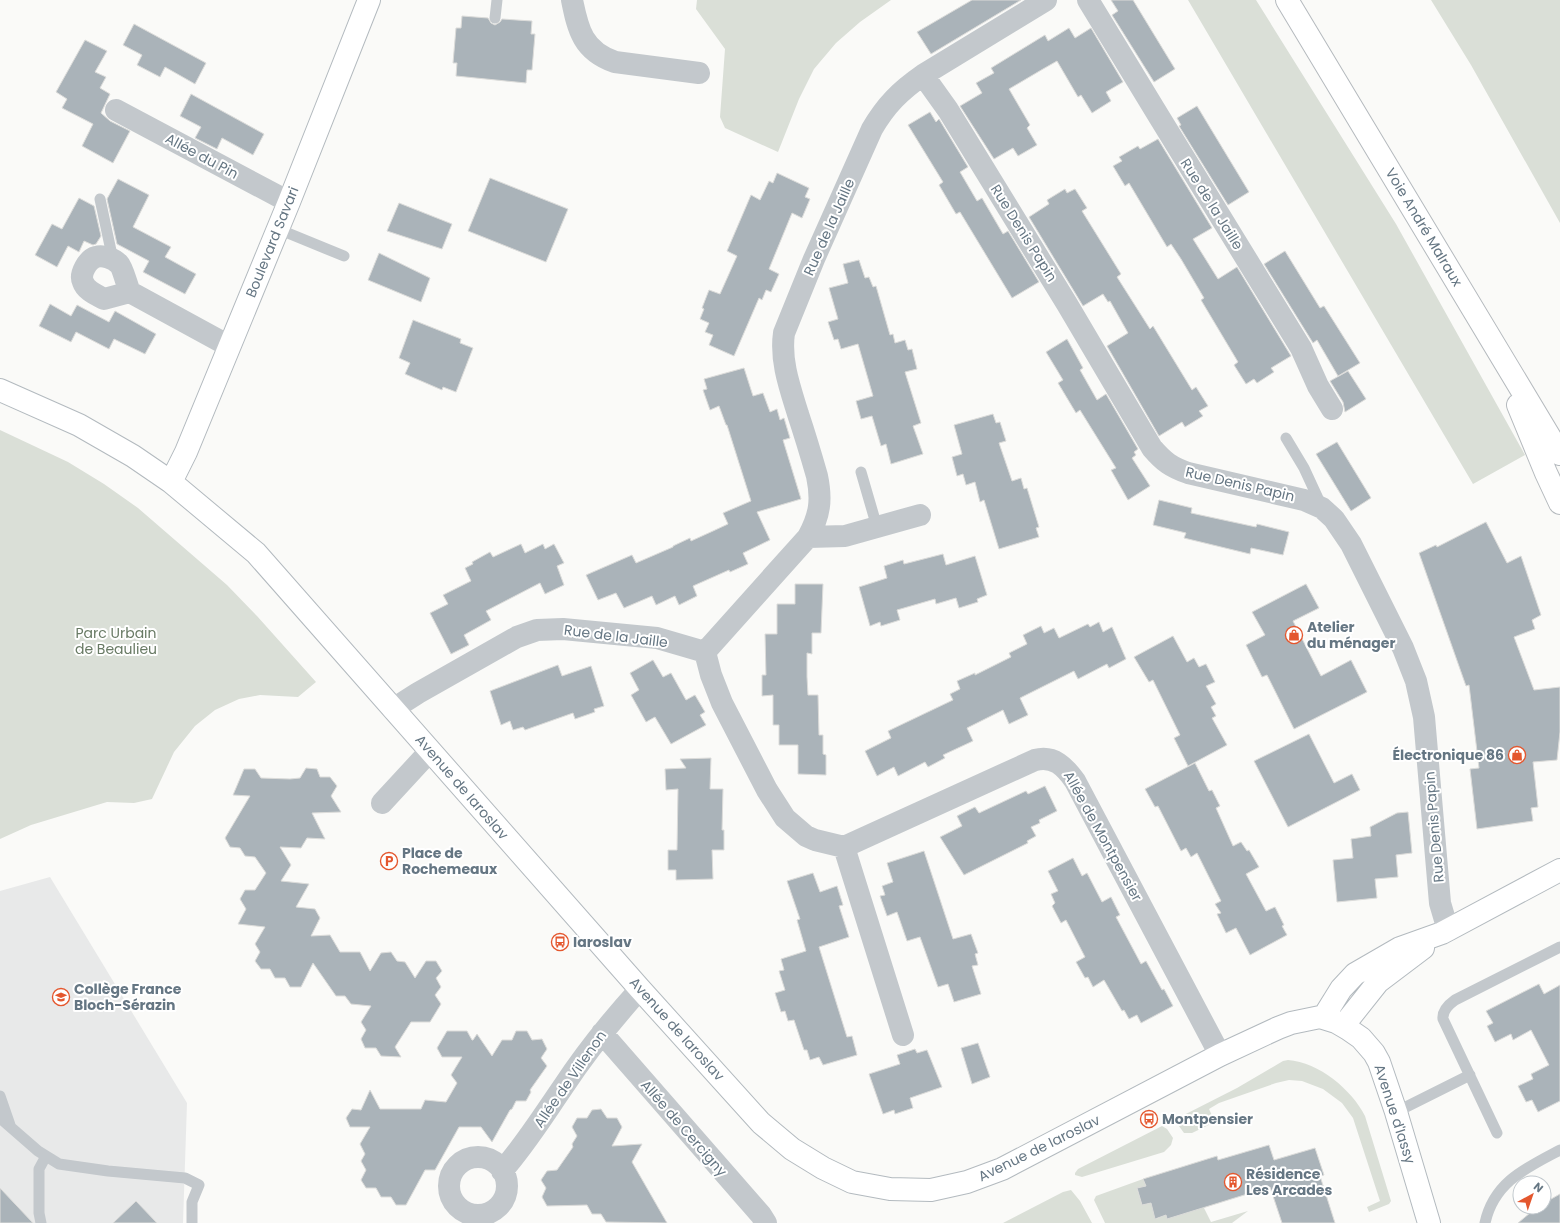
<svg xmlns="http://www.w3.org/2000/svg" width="1560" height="1223" font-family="Poppins,sans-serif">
  <rect width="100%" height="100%" fill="#fafaf8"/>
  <path fill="#e8e9e9" d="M 50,877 L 187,1103 L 183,1223 L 0,1223 L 0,891 Z"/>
  <path fill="#dadfd7" d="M 697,0 L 891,0 L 860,22 L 836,43 L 814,69 L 799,99 L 778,152 L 725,128 L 720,117 L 725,49 L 696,9 Z
    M 1188,0 L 1256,0 L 1396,224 L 1525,455 L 1473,484 Z
    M 1431,0 L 1560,0 L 1560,223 L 1471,65 Z
    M 0,430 L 68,462 L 104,484 L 138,508 L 227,585 L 257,616 L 316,682 L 298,697 L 260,695 L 239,699 L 215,710 L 195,726 L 174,752 L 152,799 L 134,803 L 107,802 L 31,825 L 0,839 Z
    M 1288,1060 C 1319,1062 1352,1090 1365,1116 L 1391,1201 L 1389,1204 L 1369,1212 L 1367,1207 L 1380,1201 L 1353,1118 L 1342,1103 L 1323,1089 L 1302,1081 L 1289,1080 L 1276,1083 L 1239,1096 L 1219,1103 L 1209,1109 L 1215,1122 L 1192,1133 L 1184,1133 L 1176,1122 L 1178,1118 L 1237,1088 L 1283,1061 Z
    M 1162,1126 L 1167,1129 L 1173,1138 L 1171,1145 L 1164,1152 L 1082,1177 L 1075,1175 L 1075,1173 L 1078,1169 Z
    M 1143,1179 L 1146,1186 L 1137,1189 L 1142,1205 L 1151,1203 L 1156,1219 L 1166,1215 L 1167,1219 L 1176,1216 L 1175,1213 L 1202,1204 L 1211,1222 L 1248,1211 L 1232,1223 L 1105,1223 L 1094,1200 L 1096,1196 Z
    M 1071,1190 L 1080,1201 L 1092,1223 L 1003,1223 L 1063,1192 Z"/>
  <path fill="#aab3b9" stroke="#dcdcda" d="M 972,0 L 1021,0 L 931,54 L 917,32 Z
    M 1111,0 L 1133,0 L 1175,69 L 1154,82 L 1112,15 L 1118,11 Z
    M 462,16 L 488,18 L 491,23 L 495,25 L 500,22 L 502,19 L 532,21 L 531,34 L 535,34 L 532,70 L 527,70 L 526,83 L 456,76 L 457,63 L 453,63 L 456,28 L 461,28 Z
    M 134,24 L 206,63 L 195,84 L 165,67 L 160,77 L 137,65 L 142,55 L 123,45 Z
    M 1069,28 L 1075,38 L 1091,28 L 1123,82 L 1106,92 L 1111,101 L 1092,113 L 1081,95 L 1078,97 L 1057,61 L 1043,69 L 1009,89 L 1030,125 L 1027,128 L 1037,145 L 1018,156 L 1013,148 L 994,159 L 960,106 L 982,93 L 976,83 L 994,73 L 991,68 L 1045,35 L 1048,41 Z
    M 85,40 L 107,51 L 95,72 L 106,77 L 100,88 L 110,94 L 101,113 L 110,121 L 130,131 L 113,163 L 82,146 L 93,124 L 62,108 L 67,99 L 56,92 Z
    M 191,94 L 264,134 L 253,155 L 222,138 L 217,149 L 195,138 L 201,127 L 180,116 Z
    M 1197,106 L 1249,192 L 1228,205 L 1179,126 L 1181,125 L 1177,118 Z
    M 930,112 L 936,122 L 939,119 L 968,167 L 960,172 L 977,201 L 982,198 L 1003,234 L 1008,231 L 1039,282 L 1012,298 L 960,212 L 956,214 L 939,185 L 943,182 L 908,125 Z
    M 1158,139 L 1212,228 L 1193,239 L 1218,279 L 1237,267 L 1291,356 L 1271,368 L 1274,372 L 1257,383 L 1254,379 L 1246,384 L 1234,365 L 1238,362 L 1201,300 L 1204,298 L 1181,259 L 1171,244 L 1167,247 L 1129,183 L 1125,186 L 1113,166 L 1122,161 L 1119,157 L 1138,146 L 1140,149 Z
    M 777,173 L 809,188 L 805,197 L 810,199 L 802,218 L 792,213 L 769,269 L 779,274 L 771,292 L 766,290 L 762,300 L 759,298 L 734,356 L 709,345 L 713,335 L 705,332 L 709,323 L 700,319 L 704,309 L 702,308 L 709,290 L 720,294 L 737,256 L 727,251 L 751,195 L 760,200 L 769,181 L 773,183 Z
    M 490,178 L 568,209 L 546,262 L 468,231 Z
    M 118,179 L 149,195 L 133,227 L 171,247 L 165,257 L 196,274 L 185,294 L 143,272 L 149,261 L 117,244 L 107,199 Z
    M 1065,189 L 1067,193 L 1075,189 L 1087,208 L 1082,211 L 1121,274 L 1117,277 L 1150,329 L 1153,326 L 1192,390 L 1196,387 L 1208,406 L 1199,411 L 1203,416 L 1185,427 L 1182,422 L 1159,436 L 1107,346 L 1128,333 L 1110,301 L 1108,302 L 1103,294 L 1083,306 L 1029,217 L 1049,204 L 1047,200 Z
    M 79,198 L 94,206 L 101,236 L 96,244 L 93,245 L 84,241 L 79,252 L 68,246 L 57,267 L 35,255 L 52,224 L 62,229 Z
    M 399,203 L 452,224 L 442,249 L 387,231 Z
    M 1285,251 L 1320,308 L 1324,306 L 1360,363 L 1338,376 L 1317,340 L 1313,343 L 1264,264 Z
    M 379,253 L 430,278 L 421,302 L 368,280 Z
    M 859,260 L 865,278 L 869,277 L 873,287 L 876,286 L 890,335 L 893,334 L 895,343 L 905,340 L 908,350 L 912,349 L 917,369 L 905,372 L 921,423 L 913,426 L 923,454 L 891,464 L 886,444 L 881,446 L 872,416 L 861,419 L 856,401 L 873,396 L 858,344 L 841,349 L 838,339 L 834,340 L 828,322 L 838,319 L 829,288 L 848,283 L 843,264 Z
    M 50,304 L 71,316 L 77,305 L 109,322 L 115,311 L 156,334 L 145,354 L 114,339 L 109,349 L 76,332 L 71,342 L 39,326 Z
    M 413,320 L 461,339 L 460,343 L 473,348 L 456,392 L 443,387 L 442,390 L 405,374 L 410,363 L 399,358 Z
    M 1067,339 L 1083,368 L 1080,370 L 1097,400 L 1106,394 L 1138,449 L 1134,452 L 1136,455 L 1132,458 L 1150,486 L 1128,500 L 1111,470 L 1116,468 L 1080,410 L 1076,413 L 1058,383 L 1063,380 L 1046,352 Z
    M 744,368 L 753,396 L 763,393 L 770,412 L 777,409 L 780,420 L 784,418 L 790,438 L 783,440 L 801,499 L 757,512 L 770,540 L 743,553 L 748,564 L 730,572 L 729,570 L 693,586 L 697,596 L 679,605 L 675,596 L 656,605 L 652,596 L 624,608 L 616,593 L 598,600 L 586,575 L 632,555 L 636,563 L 673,547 L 673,546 L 690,538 L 691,541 L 713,531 L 728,524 L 723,513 L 751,501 L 727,425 L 726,425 L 719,406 L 710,410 L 703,390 L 707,389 L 704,379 Z
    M 1348,371 L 1366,399 L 1345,412 L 1343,402 L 1330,381 Z
    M 993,414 L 996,423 L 1000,422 L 1006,441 L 999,443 L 1012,481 L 1021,478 L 1024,489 L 1027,488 L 1039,527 L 1036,528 L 1039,537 L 999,549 L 984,500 L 980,502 L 975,482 L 966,485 L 963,474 L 957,476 L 952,457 L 962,454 L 954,425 Z
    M 1337,442 L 1371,498 L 1351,511 L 1316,454 Z
    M 1159,500 L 1192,508 L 1191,513 L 1256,527 L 1257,524 L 1289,532 L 1283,555 L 1251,548 L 1250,554 L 1184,538 L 1186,533 L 1153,525 Z
    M 1486,522 L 1507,563 L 1521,556 L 1541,615 L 1532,620 L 1535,629 L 1514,637 L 1534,690 L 1560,687 L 1560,732 L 1557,760 L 1533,762 L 1538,807 L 1531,808 L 1533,821 L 1477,829 L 1470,769 L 1479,768 L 1469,685 L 1466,686 L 1419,553 L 1436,545 L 1437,547 Z
    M 521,544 L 525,553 L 543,544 L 545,549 L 554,544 L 564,563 L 557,566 L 564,585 L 545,594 L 540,583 L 486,611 L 491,620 L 464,635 L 469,645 L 451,654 L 430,613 L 448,604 L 443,595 L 471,581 L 465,568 L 473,564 L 472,562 L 490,552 L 493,557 Z
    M 943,554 L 946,565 L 975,556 L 987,595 L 977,599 L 978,602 L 959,608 L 956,598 L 936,604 L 935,599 L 897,610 L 900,620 L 881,626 L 880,622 L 870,626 L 859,587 L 887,578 L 884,566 L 903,560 L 904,564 Z
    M 795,584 L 823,584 L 821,633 L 812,633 L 812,654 L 807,653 L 807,677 L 808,695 L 818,695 L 819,735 L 823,735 L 823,754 L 826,755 L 826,775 L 798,774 L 798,745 L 779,745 L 779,725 L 773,725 L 773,695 L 762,696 L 762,675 L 766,675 L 765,634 L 777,634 L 777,604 L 795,604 Z
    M 1306,584 L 1319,608 L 1293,621 L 1321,676 L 1351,660 L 1367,692 L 1294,729 L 1267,675 L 1262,677 L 1246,645 L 1265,635 L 1252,612 Z
    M 1099,622 L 1103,632 L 1112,627 L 1126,659 L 1109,668 L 1107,664 L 1078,679 L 1074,671 L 1020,698 L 1028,715 L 1009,724 L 1003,710 L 967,728 L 973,741 L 943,755 L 945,758 L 928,767 L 925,762 L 898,776 L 894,767 L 877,776 L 865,751 L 891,738 L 888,731 L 953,700 L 950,694 L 960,689 L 957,681 L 975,673 L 975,675 L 1011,657 L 1009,653 L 1027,644 L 1023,635 L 1041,626 L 1044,633 L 1054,628 L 1059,638 L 1088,624 L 1090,627 Z
    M 1173,636 L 1187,662 L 1194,658 L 1199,667 L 1206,664 L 1215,682 L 1206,686 L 1216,704 L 1211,707 L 1216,716 L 1212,718 L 1227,745 L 1188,766 L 1174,738 L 1180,735 L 1153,680 L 1149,682 L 1134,657 Z
    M 653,660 L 663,677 L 671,673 L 686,700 L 695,695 L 705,712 L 700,715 L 706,725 L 671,744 L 655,717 L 646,722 L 631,695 L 639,690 L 630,673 Z
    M 558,665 L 562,676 L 591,666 L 604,706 L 594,709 L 595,712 L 575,719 L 573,713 L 525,730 L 523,727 L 513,730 L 510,721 L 501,725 L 490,691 Z
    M 1309,734 L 1334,783 L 1352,774 L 1360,790 L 1288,827 L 1254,761 Z
    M 711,758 L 710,789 L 723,789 L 722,830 L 724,830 L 724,850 L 712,850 L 713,879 L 676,880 L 676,870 L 668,870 L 668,850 L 677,850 L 678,789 L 666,790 L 665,769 L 686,768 L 680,759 Z
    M 1195,763 L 1209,791 L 1212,790 L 1220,806 L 1216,808 L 1233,846 L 1241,842 L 1247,851 L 1249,850 L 1259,867 L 1246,874 L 1266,911 L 1275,907 L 1284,925 L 1282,926 L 1287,935 L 1250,955 L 1236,928 L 1226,933 L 1217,914 L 1221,913 L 1215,904 L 1221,901 L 1197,853 L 1191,857 L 1186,848 L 1181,851 L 1158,806 L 1155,807 L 1145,789 Z
    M 306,768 L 317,769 L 320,777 L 330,777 L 337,786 L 331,796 L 341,812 L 312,813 L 325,839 L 307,838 L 301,848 L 280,847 L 291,865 L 281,881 L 309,884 L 296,907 L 315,909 L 320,918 L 311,936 L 330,935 L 340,952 L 360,952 L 370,971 L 381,953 L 391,952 L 397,961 L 405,962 L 415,978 L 426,961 L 436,961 L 442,971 L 436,978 L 441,987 L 435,995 L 441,1004 L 430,1022 L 411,1022 L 395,1047 L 401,1057 L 381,1056 L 376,1048 L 365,1048 L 361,1039 L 366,1030 L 361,1022 L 371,1006 L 351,1004 L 345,996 L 336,996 L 313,963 L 301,987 L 290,987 L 285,978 L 275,978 L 270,969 L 261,969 L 255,961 L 260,952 L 255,944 L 265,927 L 238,924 L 246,909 L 240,899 L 245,890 L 255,890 L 266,873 L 255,857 L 245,856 L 240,848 L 230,847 L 225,838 L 250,796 L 233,795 L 244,769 L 255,769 L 261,778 L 290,779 L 300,778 Z
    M 1045,786 L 1057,811 L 1039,820 L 1040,823 L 1031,827 L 1036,836 L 1027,841 L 1028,843 L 964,875 L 940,837 L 962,826 L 957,816 L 975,807 L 979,813 L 1026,791 L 1028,794 Z
    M 1408,812 L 1412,853 L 1396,855 L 1398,877 L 1375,879 L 1377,898 L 1337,902 L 1333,860 L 1353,858 L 1351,839 L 1371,836 L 1370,827 L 1397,813 Z
    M 924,851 L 953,939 L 971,934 L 978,953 L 975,954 L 978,965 L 972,966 L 981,994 L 954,1002 L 948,984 L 938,987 L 920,937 L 907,941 L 897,912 L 887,916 L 880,896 L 885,895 L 882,886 L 893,882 L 887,863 Z
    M 1073,858 L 1082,876 L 1087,873 L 1102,902 L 1111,897 L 1120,915 L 1116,917 L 1141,964 L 1146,961 L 1162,990 L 1164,989 L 1173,1006 L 1141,1023 L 1137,1015 L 1129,1019 L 1124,1010 L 1122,1011 L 1104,980 L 1093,987 L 1088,977 L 1085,978 L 1076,962 L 1085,957 L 1066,920 L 1061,923 L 1052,906 L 1055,903 L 1051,894 L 1058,891 L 1048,871 Z
    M 813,873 L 820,892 L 837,886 L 843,905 L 839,906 L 849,937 L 819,947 L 847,1037 L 852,1036 L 857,1055 L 823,1065 L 819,1057 L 810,1060 L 807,1050 L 804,1050 L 794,1020 L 788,1021 L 785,1011 L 781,1012 L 775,993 L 785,990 L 779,971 L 784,970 L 781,959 L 806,951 L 797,920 L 800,919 L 787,881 Z
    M 1539,984 L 1544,994 L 1560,985 L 1560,1101 L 1538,1112 L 1532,1100 L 1526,1102 L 1518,1086 L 1533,1079 L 1531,1074 L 1549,1065 L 1531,1030 L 1513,1040 L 1511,1034 L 1495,1042 L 1487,1026 L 1493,1023 L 1486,1011 Z
    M 447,1031 L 467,1031 L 472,1040 L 473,1040 L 477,1034 L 492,1056 L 502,1040 L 512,1040 L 516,1031 L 527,1031 L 532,1040 L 542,1039 L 547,1049 L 541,1058 L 547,1066 L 530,1090 L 531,1092 L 526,1101 L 516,1101 L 512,1109 L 510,1110 L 492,1142 L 481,1127 L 459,1127 L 435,1170 L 425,1170 L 406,1205 L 396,1205 L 391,1197 L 381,1197 L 376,1188 L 366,1188 L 361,1180 L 366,1170 L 361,1161 L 365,1154 L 360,1144 L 370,1127 L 350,1127 L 346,1118 L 352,1109 L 361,1110 L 370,1090 L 380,1109 L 421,1109 L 425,1100 L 446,1102 L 457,1083 L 451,1075 L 462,1057 L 442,1057 L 437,1048 Z
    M 978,1043 L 990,1077 L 972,1084 L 961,1048 Z
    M 915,1049 L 917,1053 L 927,1050 L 942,1087 L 910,1098 L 913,1108 L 895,1114 L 894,1110 L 883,1114 L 869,1074 L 900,1064 L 897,1055 Z
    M 601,1109 L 607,1118 L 617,1118 L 622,1127 L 612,1146 L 642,1144 L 632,1162 L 667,1223 L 606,1222 L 601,1214 L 592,1214 L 587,1205 L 547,1206 L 542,1197 L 546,1188 L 541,1180 L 547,1171 L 557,1170 L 573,1147 L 572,1144 L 577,1136 L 572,1127 L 577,1118 L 587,1118 L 592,1110 Z
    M 1269,1145 L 1274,1160 L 1315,1148 L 1324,1175 L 1320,1176 L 1335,1223 L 1282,1223 L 1270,1187 L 1167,1219 L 1166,1215 L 1155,1219 L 1151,1203 L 1142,1205 L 1137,1188 L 1146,1186 L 1143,1179 L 1217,1156 L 1218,1160 Z
    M 0,1188 L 33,1223 L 0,1223 Z
    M 1560,1194 L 1560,1223 L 1518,1223 L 1537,1207 L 1544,1207 L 1544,1203 Z
    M 136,1201 L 157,1223 L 113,1223 Z"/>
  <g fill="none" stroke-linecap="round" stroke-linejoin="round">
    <g stroke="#b3babf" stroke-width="24">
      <path id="secondary" d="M 0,390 L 79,425 L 133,456 L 171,482 L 256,553 L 640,989 L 761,1123 L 792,1149 L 823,1168 L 852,1182 L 890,1189 L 931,1190 L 967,1182 L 1002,1169 L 1220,1055 L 1278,1028 L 1291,1023 L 1320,1017 L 1336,1022 L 1348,1029 L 1361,1038 L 1374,1053 L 1379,1062 L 1396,1112 L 1429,1223
        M 171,482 L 186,452 L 289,202 L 369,0
        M 1323,1018 L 1341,989 L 1355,974 L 1400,948 L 1442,933 L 1560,870
        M 1343,1026 L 1378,982 L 1423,948"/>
    </g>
    <g stroke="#b5babe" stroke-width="24">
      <path id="primary" d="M 1287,0 L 1560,454
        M 1518,405 L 1546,473 L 1560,503"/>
    </g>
    <path stroke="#c3c8cc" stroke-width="11" d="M 495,18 L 497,0
      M 100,199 L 113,260
      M 278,229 L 344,256
      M 1286,438 L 1304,468 L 1322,507
      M 861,472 L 877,527
      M 0,1096 L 10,1125
      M 1396,1112 L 1470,1075
      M 0,1118 L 38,1151 L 59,1164 L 108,1171 L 185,1178 L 199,1185 L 192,1202 L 192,1223
      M 1497,1133 L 1443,1019 C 1442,1011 1448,1005 1455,1000 L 1560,947
      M 41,1223 L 39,1213 L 39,1169 L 46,1156
      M 1485,1223 C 1494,1182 1526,1168 1560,1150"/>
    <path stroke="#c3c8cc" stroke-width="22" d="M 572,0 C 578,30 583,51 615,62 L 699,73
      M 1088,0 L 1158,115 L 1301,348 L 1318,386 L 1332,409
      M 923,75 L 948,110 L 1067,304 L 1152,448 C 1164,462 1171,467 1188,473 L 1304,500 L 1322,508 L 1334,519 L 1351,544 L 1403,648 L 1416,681 L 1424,717 L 1440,903 L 1448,930
      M 116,110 L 289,202
      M 130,292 L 104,299 C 97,295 86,291 83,282 C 79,274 88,259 96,257 C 103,255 113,258 119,264 C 123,268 127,286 130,292 L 229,346
      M 808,537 L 845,536 L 920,515
      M 705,652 L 711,675 L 722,703 L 767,790 L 785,818 L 806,836 L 815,840 L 844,847 L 1035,760 C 1054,755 1065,767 1075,781 L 1220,1055
      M 393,709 L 418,693 L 517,637 L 537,630 L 563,629 L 657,638 L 705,652 L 808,537 C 820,515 822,500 817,476 C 811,455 805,435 798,414 C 790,388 780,361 784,333 L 814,259 L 872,129 C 886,105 900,91 923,75 L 1046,0
      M 382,803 L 430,751
      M 844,847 L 903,1035
      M 602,1033 L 761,1215 L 766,1223
      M449 1186a29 29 0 1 1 58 0a29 29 0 1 1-58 0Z
      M 502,1171 C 525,1145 543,1116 563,1087 C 586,1052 612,1020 640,989"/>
    <use href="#secondary" stroke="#fff" stroke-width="22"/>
    <use href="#primary" stroke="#fff" stroke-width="22"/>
  </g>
  <defs>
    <g id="shop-ring" transform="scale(0.9)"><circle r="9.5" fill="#fff" stroke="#e4572e" stroke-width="1.5"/><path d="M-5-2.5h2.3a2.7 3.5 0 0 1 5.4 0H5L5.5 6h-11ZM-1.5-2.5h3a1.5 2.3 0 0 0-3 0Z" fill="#e4572e"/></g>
    <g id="parking-ring" transform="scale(0.9)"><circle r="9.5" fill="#fff" stroke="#e4572e" stroke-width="1.5"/><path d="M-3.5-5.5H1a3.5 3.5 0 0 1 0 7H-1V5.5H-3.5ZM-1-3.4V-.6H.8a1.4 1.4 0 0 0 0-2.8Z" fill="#e4572e"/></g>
    <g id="bus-ring" transform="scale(0.9)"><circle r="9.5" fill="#fff" stroke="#e4572e" stroke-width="1.5"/><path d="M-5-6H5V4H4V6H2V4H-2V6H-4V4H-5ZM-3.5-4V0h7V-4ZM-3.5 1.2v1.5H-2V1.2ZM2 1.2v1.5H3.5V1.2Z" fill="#e4572e"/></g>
    <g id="school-ring" transform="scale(0.9)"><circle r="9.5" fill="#fff" stroke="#e4572e" stroke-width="1.5"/><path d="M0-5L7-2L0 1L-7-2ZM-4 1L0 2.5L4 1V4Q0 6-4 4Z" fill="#e4572e"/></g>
    <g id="building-ring" transform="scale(0.9)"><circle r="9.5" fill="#fff" stroke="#e4572e" stroke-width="1.5"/><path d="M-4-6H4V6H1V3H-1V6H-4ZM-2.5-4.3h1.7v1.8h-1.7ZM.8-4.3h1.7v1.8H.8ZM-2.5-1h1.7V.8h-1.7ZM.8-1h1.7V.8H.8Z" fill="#e4572e"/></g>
  </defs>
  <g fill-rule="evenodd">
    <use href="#shop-ring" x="1294" y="635"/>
    <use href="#shop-ring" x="1517" y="755"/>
    <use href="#parking-ring" x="389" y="861"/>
    <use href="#bus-ring" x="560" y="942"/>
    <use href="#school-ring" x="61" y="997"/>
    <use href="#bus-ring" x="1149" y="1119"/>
    <use href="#building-ring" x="1233" y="1182"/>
  </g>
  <g text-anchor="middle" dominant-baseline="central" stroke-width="4" stroke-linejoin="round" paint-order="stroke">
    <g font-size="14" fill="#657683" stroke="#fff">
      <text transform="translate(202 156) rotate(28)">Allée du Pin</text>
      <text transform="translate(1212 204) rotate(58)">Rue de la Jaille</text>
      <text transform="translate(829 227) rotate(-66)">Rue de la Jaille</text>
      <text transform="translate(1424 227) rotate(59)">Voie André Malraux</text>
      <text transform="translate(1024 233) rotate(58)">Rue Denis Papin</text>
      <text transform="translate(272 242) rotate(-68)">Boulevard Savari</text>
      <text transform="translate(1240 484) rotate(13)">Rue Denis Papin</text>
      <text transform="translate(616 636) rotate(7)">Rue de la Jaille</text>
      <text transform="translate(462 787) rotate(49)">Avenue de Iaroslav</text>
      <text transform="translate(1434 827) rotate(-95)">Rue Denis Papin</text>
      <text transform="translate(1103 836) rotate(61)">Allée de Montpensier</text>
      <text transform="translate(677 1029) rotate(48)">Avenue de Iaroslav</text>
      <text transform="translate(570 1079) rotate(-55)">Allée de Villenon</text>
      <text transform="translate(1395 1114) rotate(72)">Avenue d'Iassy</text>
      <text transform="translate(684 1128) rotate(49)">Allée de Cercigny</text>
      <text transform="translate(1039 1148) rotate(-26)">Avenue de Iaroslav</text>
    </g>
    <g font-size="14" font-weight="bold" fill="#657683" stroke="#fff" text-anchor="start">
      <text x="1307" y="627">Atelier<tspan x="1307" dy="16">du ménager</tspan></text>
      <text x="1504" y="755" text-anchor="end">Électronique 86</text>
      <text x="402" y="853">Place de<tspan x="402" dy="16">Rochemeaux</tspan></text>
      <text x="573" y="942">Iaroslav</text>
      <text x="74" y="989">Collège France<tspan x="74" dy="16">Bloch-Sérazin</tspan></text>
      <text x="1162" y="1119">Montpensier</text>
      <text x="1246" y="1174">Résidence<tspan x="1246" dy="16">Les Arcades</tspan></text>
    </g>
    <g font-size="14" fill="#687a64" stroke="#fff">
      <text x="116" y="633">Parc Urbain<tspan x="116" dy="16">de Beaulieu</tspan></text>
    </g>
  </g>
  <g transform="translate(1532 1195) rotate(40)"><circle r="19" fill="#ffffff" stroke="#c1c8cd"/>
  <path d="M0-3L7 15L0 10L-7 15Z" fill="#e4572e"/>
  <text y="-6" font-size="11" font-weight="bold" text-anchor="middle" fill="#657683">N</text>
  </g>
</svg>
